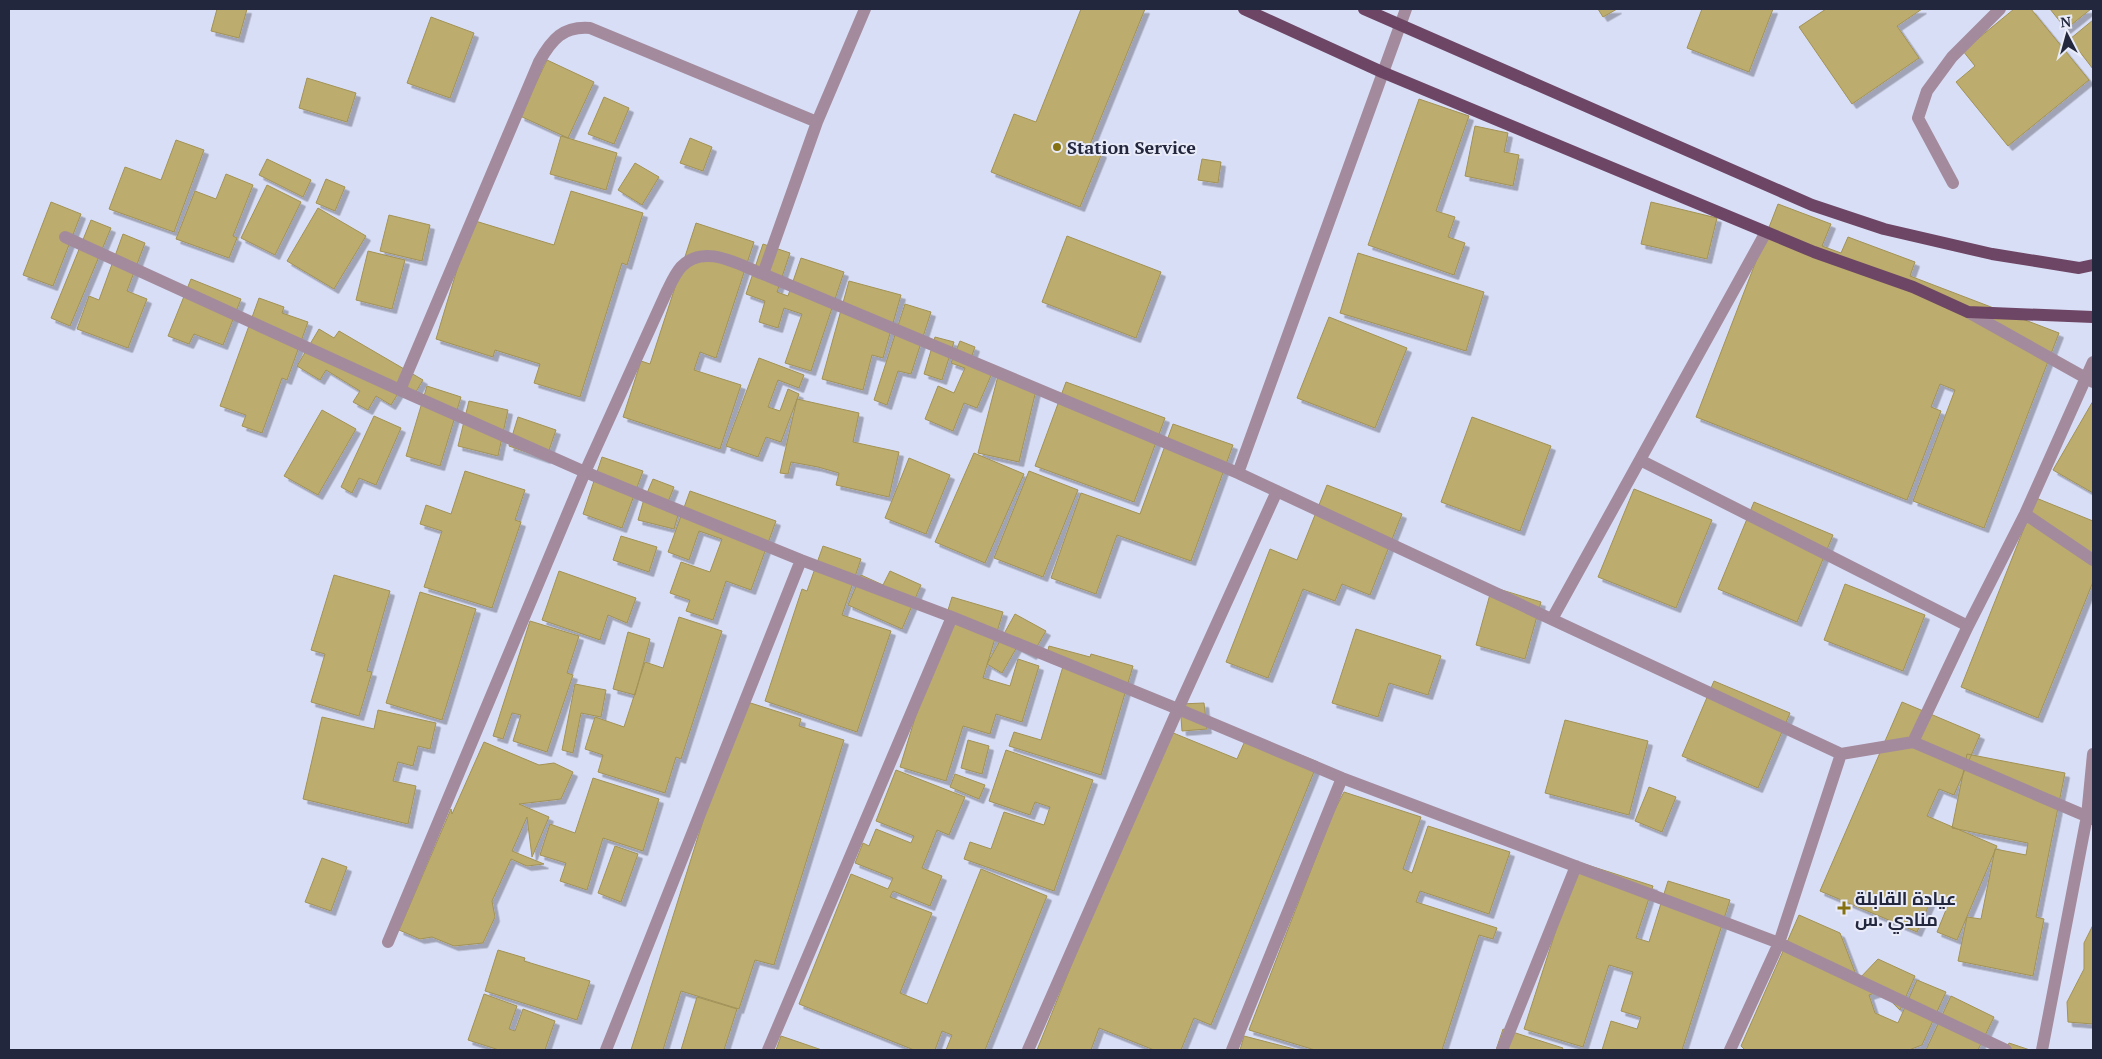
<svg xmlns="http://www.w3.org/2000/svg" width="2102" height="1059" font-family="'PT Serif',Cairo,serif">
  <defs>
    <filter id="shadow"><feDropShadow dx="4.5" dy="4.5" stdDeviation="0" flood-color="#0004"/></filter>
  </defs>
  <rect width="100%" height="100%" fill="#d9def7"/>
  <path fill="#bcac6e" stroke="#a29254" filter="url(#shadow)" d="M 217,9 L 247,9 L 239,38 L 211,31 Z
    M 1081,9 L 1145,9 L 1089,147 L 1102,153 L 1080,207 L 991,172 L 1014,114 L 1036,122 Z
    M 1598,9 L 1617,9 L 1603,17 Z
    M 1702,9 L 1773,9 L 1749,72 L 1687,48 Z
    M 1826,9 L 1922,9 L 1897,26 L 1919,58 L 1852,104 L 1799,27 Z
    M 2014,9 L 2031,9 L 2089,80 L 2008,146 L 1956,82 L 1975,66 L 1963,51 Z
    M 2050,9 L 2091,9 L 2066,29 Z
    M 431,17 L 474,33 L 450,98 L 407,83 Z
    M 2093,20 L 2093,69 L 2070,39 Z
    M 547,60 L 594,82 L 568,138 L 520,116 Z
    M 307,78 L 356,93 L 347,122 L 299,108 Z
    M 604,97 L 629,108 L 614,144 L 588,134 Z
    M 1419,99 L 1469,116 L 1436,211 L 1455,217 L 1448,237 L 1465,243 L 1454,275 L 1368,245 Z
    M 1475,126 L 1508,133 L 1504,152 L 1519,155 L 1513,186 L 1465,176 Z
    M 561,136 L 617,153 L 606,190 L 550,174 Z
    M 690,138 L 712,147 L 703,171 L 680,163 Z
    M 176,140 L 204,150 L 174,232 L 109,209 L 125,167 L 161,180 Z
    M 267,159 L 311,180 L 303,197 L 259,175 Z
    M 1202,159 L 1221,162 L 1218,183 L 1198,180 Z
    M 635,163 L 659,177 L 642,205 L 618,190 Z
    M 226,174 L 253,185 L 233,236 L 237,238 L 229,258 L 176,239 L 195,191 L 216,199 Z
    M 326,179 L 345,187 L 335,211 L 316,203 Z
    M 267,185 L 301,202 L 275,255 L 241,238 Z
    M 571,191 L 643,213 L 627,265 L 622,263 L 580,397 L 534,383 L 540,364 L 495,350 L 493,357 L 436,339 L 472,220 L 554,245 Z
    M 51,202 L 81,214 L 53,286 L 23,275 Z
    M 1651,202 L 1717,218 L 1707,259 L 1641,244 Z
    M 1778,204 L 1831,224 L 1822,246 L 1841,253 L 1848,237 L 1915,262 L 1910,276 L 2059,333 L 1984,528 L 1913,501 L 1955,390 L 1940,384 L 1931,407 L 1941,411 L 1907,500 L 1696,417 Z
    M 318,208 L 366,236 L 334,289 L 287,261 Z
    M 389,215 L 430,225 L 422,261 L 380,251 Z
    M 91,220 L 111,228 L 70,326 L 51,318 Z
    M 696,223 L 754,242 L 716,358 L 700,352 L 694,370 L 741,385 L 720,449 L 623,417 L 641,361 L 650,364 Z
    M 123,234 L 145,243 L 127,291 L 147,299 L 128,348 L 77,329 L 89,296 L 99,300 Z
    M 1067,236 L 1161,272 L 1136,338 L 1042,302 Z
    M 763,244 L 790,253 L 777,292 L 788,296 L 801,258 L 844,272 L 811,371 L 785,363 L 802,314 L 784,308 L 778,328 L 759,322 L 765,301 L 746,294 Z
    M 368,251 L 405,260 L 392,309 L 356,300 Z
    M 1358,253 L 1484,292 L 1466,351 L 1340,313 Z
    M 191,279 L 241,299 L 223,345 L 194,334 L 189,344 L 168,336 Z
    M 849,281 L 901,295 L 883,358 L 872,355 L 863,390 L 822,379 Z
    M 259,298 L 284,307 L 282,313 L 308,322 L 287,380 L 282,378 L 262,433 L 242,426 L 246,415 L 220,406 Z
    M 905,304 L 931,312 L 911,374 L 898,371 L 887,405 L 874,400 Z
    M 1329,317 L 1407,348 L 1375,428 L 1297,398 Z
    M 319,329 L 334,338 L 339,331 L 423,380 L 414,395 L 402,387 L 391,405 L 376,396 L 368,410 L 353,402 L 360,391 L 326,370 L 320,380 L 297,366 Z
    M 935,337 L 954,342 L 942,380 L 924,374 Z
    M 960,341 L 975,347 L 970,361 L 993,371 L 977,408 L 964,403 L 953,431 L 925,419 L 938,386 L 954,393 L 965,368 L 951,363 Z
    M 759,358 L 804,375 L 799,388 L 778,380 L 768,407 L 780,411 L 788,389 L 799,394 L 781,442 L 766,437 L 758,457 L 726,446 Z
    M 998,376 L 1037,386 L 1019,462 L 978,453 Z
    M 1066,382 L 1165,418 L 1134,502 L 1035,466 Z
    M 427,386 L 461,397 L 440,466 L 406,456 Z
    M 797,399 L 859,413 L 853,442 L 899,452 L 889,497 L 836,485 L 839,473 L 818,467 L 791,462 L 788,474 L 780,473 Z
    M 469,401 L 508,410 L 498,456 L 458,446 Z
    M 2093,401 L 2093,493 L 2053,470 Z
    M 322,410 L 356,429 L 318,495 L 284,476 Z
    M 374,416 L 401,428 L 376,485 L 359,478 L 352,493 L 341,487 Z
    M 518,417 L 556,430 L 546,459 L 509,446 Z
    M 1472,417 L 1551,446 L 1520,531 L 1441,502 Z
    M 1173,424 L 1233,445 L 1191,561 L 1117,535 L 1096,594 L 1051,578 L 1081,493 L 1140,514 Z
    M 974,453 L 1024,474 L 985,563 L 935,542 Z
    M 602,457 L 643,471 L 622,528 L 583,514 Z
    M 909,458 L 950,475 L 926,534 L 885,518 Z
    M 465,471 L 525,490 L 515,520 L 521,522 L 492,608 L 424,587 L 442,531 L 420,524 L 426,505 L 451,514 Z
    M 1029,471 L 1078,490 L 1043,577 L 994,558 Z
    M 653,479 L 674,487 L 668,502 L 647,493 Z
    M 1327,485 L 1402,514 L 1370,595 L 1342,584 L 1335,601 L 1303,589 L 1268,678 L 1226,662 L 1270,549 L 1297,560 Z
    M 1634,489 L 1712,520 L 1676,608 L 1598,577 Z
    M 690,491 L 776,521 L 751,590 L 726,581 L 713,620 L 686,611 L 690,600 L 670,593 L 681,562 L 710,572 L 722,539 L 699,531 L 689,560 L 668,552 Z
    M 2036,498 L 2093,521 L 2093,582 L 2038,718 L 1961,687 Z
    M 644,499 L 680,508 L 674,529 L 638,520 Z
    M 1754,502 L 1833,535 L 1797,622 L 1718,589 Z
    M 621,536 L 657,547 L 649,572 L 613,560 Z
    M 823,546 L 861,559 L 842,615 L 891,631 L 857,732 L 765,701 L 802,589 L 807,591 Z
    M 559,571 L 636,598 L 627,623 L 608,615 L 600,640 L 542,620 Z
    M 890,571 L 921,585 L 902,629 L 848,605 L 861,575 L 883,585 Z
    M 334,575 L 390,591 L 367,671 L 372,672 L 359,716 L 311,702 L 325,654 L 311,650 Z
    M 1845,584 L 1925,615 L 1903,671 L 1824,640 Z
    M 1492,587 L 1541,602 L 1525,659 L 1476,645 Z
    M 420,592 L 476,609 L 442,720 L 386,703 Z
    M 952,597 L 1003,612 L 983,678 L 1010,686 L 1018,659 L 1039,666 L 1022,722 L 996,714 L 990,734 L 963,726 L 946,781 L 900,767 Z
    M 1015,614 L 1046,631 L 1032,655 L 1017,647 L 1002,673 L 987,664 Z
    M 679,617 L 722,631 L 681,759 L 676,757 L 665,793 L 598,772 L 603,755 L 585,749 L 595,717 L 624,727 L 645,662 L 663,668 Z
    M 530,621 L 579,636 L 567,673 L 573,675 L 547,752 L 513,741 L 521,715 L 512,713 L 503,739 L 493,736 Z
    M 1356,629 L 1441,656 L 1428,695 L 1389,683 L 1378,717 L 1332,703 Z
    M 628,632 L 650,639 L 635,695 L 613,689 Z
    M 1049,646 L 1090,657 L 1091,654 L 1133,666 L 1101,775 L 1009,746 L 1014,732 L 1041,740 L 1064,663 L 1046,658 Z
    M 1714,681 L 1790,713 L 1758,788 L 1682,756 Z
    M 575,684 L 606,690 L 601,717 L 581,713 L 573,753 L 562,750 Z
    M 741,700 L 801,719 L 799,726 L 844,740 L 774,965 L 755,960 L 739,1009 L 681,991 L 663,1050 L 631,1050 Z
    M 1902,702 L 1980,735 L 1954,795 L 1939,789 L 1927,816 L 1997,846 L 1957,940 L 1937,932 L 1948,905 L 1932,898 L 1917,932 L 1820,891 Z
    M 1204,703 L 1207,729 L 1182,731 L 1180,704 Z
    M 378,710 L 436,723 L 430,749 L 418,746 L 413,766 L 398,762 L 393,781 L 416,786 L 408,824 L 303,799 L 322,717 L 374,729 Z
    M 1565,720 L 1648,741 L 1629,815 L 1545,793 Z
    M 1166,730 L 1237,759 L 1248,734 L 1318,762 L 1211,1025 L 1194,1018 L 1181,1050 L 1154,1050 L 1099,1028 L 1091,1050 L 1037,1050 Z
    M 968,740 L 989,746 L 982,774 L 961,768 Z
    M 484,742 L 539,765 L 554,763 L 573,772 L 561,799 L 519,804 L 549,817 L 532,857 L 527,817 L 512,851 L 544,864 L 527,866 L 511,859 L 492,901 L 495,917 L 483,943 L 454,946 L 432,937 L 420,939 L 399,930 L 451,809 L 452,814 Z
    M 1006,750 L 1093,780 L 1054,891 L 964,859 L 970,842 L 991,849 L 1004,812 L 1044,825 L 1050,807 L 1035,802 L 1030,815 L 989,801 Z
    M 1967,754 L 2065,773 L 2036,917 L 2044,919 L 2033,976 L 1958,961 L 1967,917 L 1981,919 L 1995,849 L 2026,855 L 2028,843 L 1952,828 Z
    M 896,770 L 965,797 L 949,835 L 937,830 L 922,868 L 942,876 L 930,906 L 893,891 L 890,897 L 932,913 L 900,993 L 927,1004 L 981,869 L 1047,896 L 985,1050 L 946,1050 L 952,1035 L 942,1031 L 935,1050 L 914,1050 L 799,1004 L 851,874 L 888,889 L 893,878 L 855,863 L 863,843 L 869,846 L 876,829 L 911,843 L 914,836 L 876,821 Z
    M 955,774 L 985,785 L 979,799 L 950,787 Z
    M 593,778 L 659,799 L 643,851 L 603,838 L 587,890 L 560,881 L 566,863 L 540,855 L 550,824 L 575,833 Z
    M 1649,787 L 1676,797 L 1662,832 L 1635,821 Z
    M 1344,792 L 1421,817 L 1403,869 L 1412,873 L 1428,826 L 1510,852 L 1489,914 L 1420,891 L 1416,902 L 1497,928 L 1493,939 L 1479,935 L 1442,1050 L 1315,1050 L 1249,1030 L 1333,813 Z
    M 615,846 L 638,854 L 621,902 L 598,893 Z
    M 322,858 L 347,867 L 331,911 L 305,902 Z
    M 1578,862 L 1653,886 L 1636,938 L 1649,942 L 1668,881 L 1730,900 L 1682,1050 L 1602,1050 L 1611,1021 L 1637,1029 L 1641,1017 L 1621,1011 L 1633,972 L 1609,965 L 1583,1047 L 1524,1029 Z
    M 1799,915 L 1840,933 L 1858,980 L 1878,959 L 1915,976 L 1900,1010 L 1881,991 L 1869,995 L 1875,1013 L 1898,1023 L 1917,980 L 1946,992 L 1922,1045 L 1909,1050 L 1745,1050 L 1741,1046 Z
    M 2093,925 L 2093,1024 L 2068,1022 L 2067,1002 L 2084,969 L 2084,943 Z
    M 498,950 L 525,958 L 524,961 L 590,981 L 577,1020 L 485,991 Z
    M 484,994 L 517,1006 L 509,1029 L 515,1031 L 523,1009 L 555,1021 L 545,1050 L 499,1050 L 468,1040 Z
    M 1951,996 L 1994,1017 L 1978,1050 L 1926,1050 Z
    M 697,997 L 737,1009 L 724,1050 L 681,1050 Z
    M 1503,1029 L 1563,1048 L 1562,1050 L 1496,1050 Z
    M 781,1036 L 822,1050 L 776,1050 Z
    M 1244,1036 L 1298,1050 L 1240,1050 Z
    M 2009,1043 L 2030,1050 L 2006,1050 Z"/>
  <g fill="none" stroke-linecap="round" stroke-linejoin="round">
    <path stroke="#a38b9d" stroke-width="12" d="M 1953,183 L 1918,118 L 1927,91 L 1952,57 L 2000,9
      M 65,237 L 400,390 L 585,472 L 801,560 L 952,617 L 1178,709 L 1342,778 L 1779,943 L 2006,1050
      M 763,274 L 817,122 L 865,9
      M 1968,312 L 2093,382
      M 400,390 L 539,62 C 552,39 563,26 590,28 L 817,122
      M 1640,460 L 1968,626
      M 1238,473 L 1406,9
      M 2025,514 L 2093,560
      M 1552,619 L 1766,232
      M 1913,742 L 1968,626 L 2025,514 L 2093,362
      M 388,942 L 585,472 L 667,291 C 671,283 675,274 681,267 C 704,243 737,264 763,274 L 1238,473 L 1841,754 L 1913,742 L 2093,819
      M 606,1050 L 801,560
      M 768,1050 L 952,617
      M 1028,1050 L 1178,709 L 1277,491
      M 1232,1050 L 1342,778
      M 1502,1050 L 1576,866
      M 1730,1050 L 1779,943 L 1841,754
      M 2042,1050 L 2087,816 L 2093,754"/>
    <path stroke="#6e4665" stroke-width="12" d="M 1244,9 L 1382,72 L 1814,252 L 1913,287 L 1968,312 L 2093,317
      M 1364,9 L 1812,205 L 1884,229 L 1992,254 L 2079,268 L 2093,265"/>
  </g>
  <g fill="#857111" stroke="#e9ecf8" stroke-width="2">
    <circle cx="1057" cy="147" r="5"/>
    <path d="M1841.5 900.5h5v5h5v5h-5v5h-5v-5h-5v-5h5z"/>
  </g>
  <g text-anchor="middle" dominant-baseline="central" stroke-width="4" stroke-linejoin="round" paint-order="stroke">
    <g font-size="18" font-weight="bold" fill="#23273d" stroke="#e9ecf8" text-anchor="start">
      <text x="1067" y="147">Station Service</text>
      <text x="1855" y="898">عيادة القابلة<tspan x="1855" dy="21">منادي .س</tspan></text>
    </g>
  </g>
  <rect width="2102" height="1059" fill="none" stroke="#23273d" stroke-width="20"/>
  <g transform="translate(2067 35) rotate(354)" stroke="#e9ecf8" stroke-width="4" paint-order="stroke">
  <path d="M0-4L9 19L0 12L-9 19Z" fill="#23273d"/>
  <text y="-8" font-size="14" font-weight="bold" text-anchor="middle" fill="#23273d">N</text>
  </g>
</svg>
